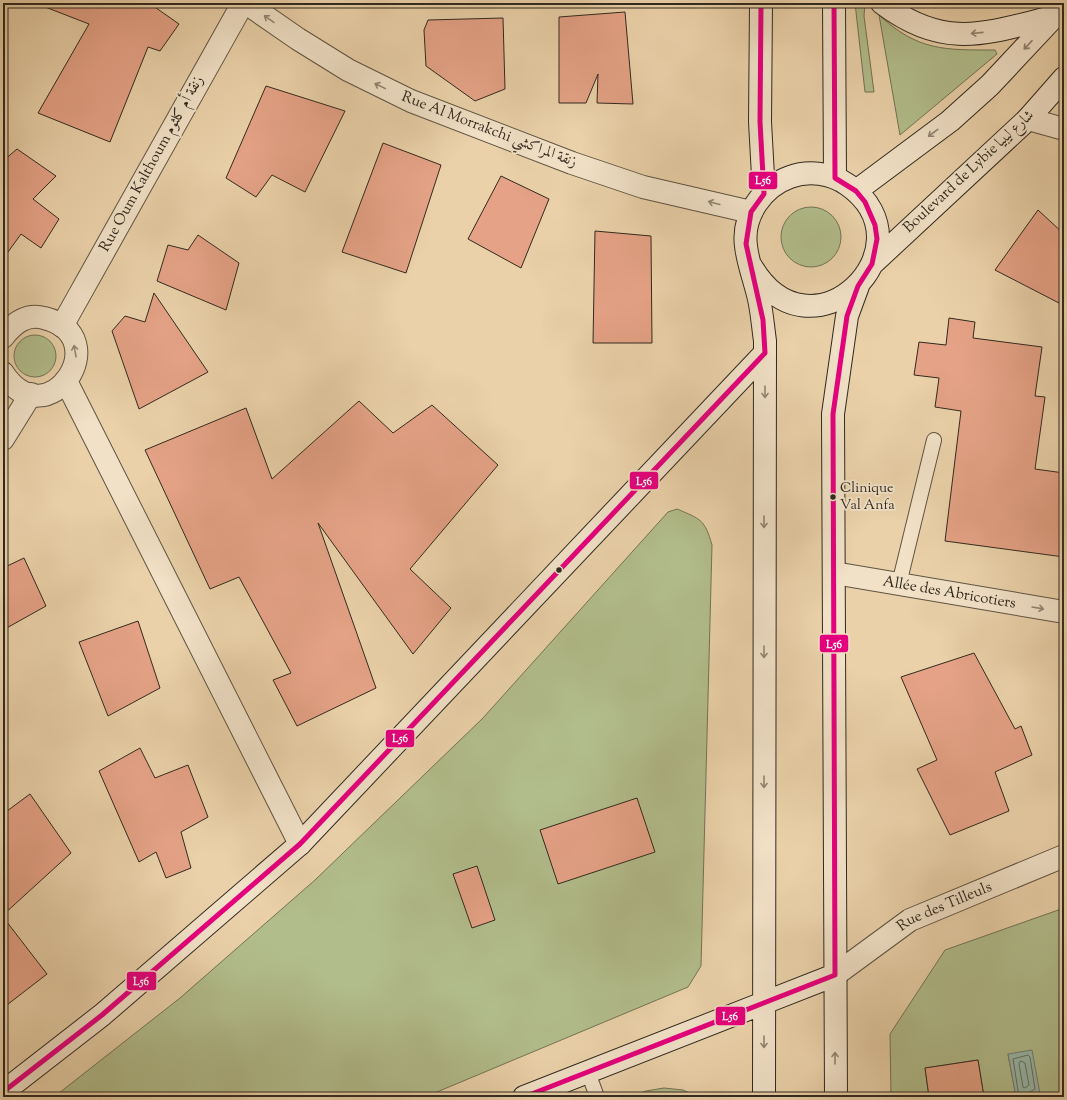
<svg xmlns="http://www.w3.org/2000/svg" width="1067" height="1100" font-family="'Sorts Mill Goudy',Amiri,serif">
  <rect width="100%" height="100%" fill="#ead1a9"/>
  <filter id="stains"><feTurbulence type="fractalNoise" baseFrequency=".005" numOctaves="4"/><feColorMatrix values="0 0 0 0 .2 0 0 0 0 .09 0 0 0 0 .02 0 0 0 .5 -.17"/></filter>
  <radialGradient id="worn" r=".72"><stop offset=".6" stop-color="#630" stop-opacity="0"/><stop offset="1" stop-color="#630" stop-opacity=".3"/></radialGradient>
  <path fill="#b2bd8c" stroke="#727356" d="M 855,3 L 865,3 L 864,16 L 874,92 L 865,92 Z
    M 879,15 C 918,51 944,50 995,50 L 997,54 L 900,135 Z
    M781 237a30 30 0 1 1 60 0a30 30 0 1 1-60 0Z
    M14 356a21 21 0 1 1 42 0a21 21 0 1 1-42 0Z
    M 677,509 C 701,519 705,520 712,545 L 701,966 L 688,987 L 425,1097 L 54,1097 L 180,998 L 315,880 L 483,718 L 668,512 Z
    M 1064,908 L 1064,1097 L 1019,1097 L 1039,1094 L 1008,1054 L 1016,1097 L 984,1097 L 978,1060 L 925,1068 L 929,1097 L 891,1097 L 890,1034 L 945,950 Z
    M 664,1088 L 683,1090 L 698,1097 L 629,1097 L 646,1091 Z"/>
  <path fill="#98b7a8" stroke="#6f7e71" d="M 1032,1050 L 1040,1094 L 1016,1097 L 1008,1054 Z"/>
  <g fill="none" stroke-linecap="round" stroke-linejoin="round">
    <path stroke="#647064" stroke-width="1" d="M 1021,1061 L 1025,1063 L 1029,1085 L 1025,1088 L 1023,1087 L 1019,1064 Z
      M 1019,1097 L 1013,1059 L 1028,1055 L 1030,1057 L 1035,1089 L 1028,1093 L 1027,1097"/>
  </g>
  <path fill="#e5a286" stroke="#31291f" d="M 41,3 L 149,3 L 179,24 L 160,51 L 148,47 L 110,142 L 38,113 L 89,24 L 40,5 Z
    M 625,12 L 633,104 L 597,103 L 598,74 L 586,103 L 559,103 L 559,17 Z
    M 503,18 L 505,89 L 475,101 L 426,66 L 424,30 L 428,20 Z
    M 266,86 L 345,111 L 305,192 L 272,175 L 256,197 L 226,178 Z
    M 383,143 L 441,165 L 406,273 L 342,252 Z
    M 17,149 L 56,176 L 33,199 L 59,219 L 41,248 L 21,234 L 3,259 L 3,161 Z
    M 501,176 L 549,199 L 521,268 L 468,239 Z
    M 1038,210 L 1064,234 L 1064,280 L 1059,303 L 995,270 Z
    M 595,231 L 651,236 L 652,343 L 593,343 Z
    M 198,235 L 239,263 L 226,310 L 157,281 L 168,245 L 188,250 Z
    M 154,293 L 208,372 L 139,409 L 112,331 L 125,316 L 145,322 Z
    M 949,318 L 975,322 L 973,338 L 1042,347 L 1035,396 L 1045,397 L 1035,469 L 1064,473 L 1064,557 L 945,541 L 961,411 L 935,407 L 939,378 L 914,375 L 919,342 L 946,345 Z
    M 359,401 L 393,433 L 432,405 L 498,465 L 410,569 L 451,608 L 413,654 L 318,523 L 376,688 L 297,726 L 273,680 L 291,673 L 239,577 L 210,589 L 145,450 L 246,408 L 272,479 Z
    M 24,558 L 46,606 L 3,630 L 3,568 Z
    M 138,621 L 160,688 L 108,716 L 79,642 Z
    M 974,653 L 1015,729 L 1021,726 L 1032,755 L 995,772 L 1009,811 L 950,835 L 917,769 L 937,760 L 901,677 Z
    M 140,748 L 155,778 L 188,765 L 208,817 L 181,832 L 191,868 L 166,878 L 156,852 L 139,862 L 99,771 Z
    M 30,794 L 71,853 L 3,915 L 3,814 Z
    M 637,798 L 655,852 L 558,884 L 540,830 Z
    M 477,866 L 495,920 L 472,928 L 453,874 Z
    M 3,917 L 47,974 L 3,1008 Z
    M 978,1060 L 984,1097 L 929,1097 L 925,1068 Z"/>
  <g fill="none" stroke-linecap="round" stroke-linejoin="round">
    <g stroke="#5f5342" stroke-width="16">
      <path id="service" d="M 899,584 L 934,440
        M 588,1072 L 597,1097"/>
    </g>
    <g stroke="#5f5342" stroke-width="24">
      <g id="minor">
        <path d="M 246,3 L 298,39 L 348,70 L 411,101 L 572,163 L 643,187 L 751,212"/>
        <path d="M 1028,119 L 1064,129"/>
        <path d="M 62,326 L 243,3"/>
        <path d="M 3,337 C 13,324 26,313 44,318 C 118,336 48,441 3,373"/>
        <path d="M 66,381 L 300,844"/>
        <path d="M 3,439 L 31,394"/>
        <path id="s1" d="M 834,573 L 1064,612"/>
      </g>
    </g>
    <g stroke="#5f5342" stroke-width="24">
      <g id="tertiary">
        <path id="s2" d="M 835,975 L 910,920 L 1064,856"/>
      </g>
    </g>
    <g stroke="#31291f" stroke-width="24">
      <path id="secondary" d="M 761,3 L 760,122 L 764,194
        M 834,3 L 835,178
        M 882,3 C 945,51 987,33 1056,16
        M 856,191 L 950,121 L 990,85 L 1064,6
        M 872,264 L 1028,119 L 1064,78
        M 751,266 C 811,369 935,247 848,185 C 831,173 809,170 790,177 C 762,187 742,216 746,246 C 748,264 755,281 759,299 C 762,313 763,327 765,341 L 764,1097
        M 3,1092 L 102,1015 L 300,844 L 765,353
        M 524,1097 L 835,975
        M 836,1097 L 833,414 L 847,316 L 858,286"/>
    </g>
    <use href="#service" stroke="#f1e1c7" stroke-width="14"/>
    <use href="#minor" stroke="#f1e1c7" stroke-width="22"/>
    <use href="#tertiary" stroke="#f1e1c7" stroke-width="22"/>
    <use href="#secondary" stroke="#f1e1c7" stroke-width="22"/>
    <g stroke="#f1e1c7" stroke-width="8">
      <path id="bus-1" d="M 3,1092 L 102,1015 L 300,844 L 765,353 L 763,320 L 746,244 L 751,212 L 764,194 L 760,122 L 761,3
        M 524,1097 L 835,975 L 833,414 L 847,316 L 858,286 L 872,264 L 877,239 L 875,225 L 865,202 L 856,191 L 835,178 L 834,3"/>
    </g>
    <use href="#bus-1" stroke="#e5007d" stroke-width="5"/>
  </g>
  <defs><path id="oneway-shaft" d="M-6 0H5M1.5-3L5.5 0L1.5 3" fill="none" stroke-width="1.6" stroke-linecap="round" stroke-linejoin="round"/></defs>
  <g stroke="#918573">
    <use href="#oneway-shaft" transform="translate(269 19) rotate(-145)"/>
    <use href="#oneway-shaft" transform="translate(977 33) rotate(174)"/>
    <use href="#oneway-shaft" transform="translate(1028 45) rotate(133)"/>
    <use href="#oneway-shaft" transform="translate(380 86) rotate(-154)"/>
    <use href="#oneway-shaft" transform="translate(933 133) rotate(143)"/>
    <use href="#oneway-shaft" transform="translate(714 203) rotate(-165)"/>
    <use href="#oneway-shaft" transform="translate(75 351) rotate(-100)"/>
    <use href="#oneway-shaft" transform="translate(765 392) rotate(90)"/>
    <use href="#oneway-shaft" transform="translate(764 522) rotate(90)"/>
    <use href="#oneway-shaft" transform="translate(1038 608) rotate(10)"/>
    <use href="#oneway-shaft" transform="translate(764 652) rotate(90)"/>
    <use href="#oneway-shaft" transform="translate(764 782) rotate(90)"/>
    <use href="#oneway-shaft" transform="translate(764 1042) rotate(90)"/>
    <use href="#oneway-shaft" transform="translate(835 1058) rotate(-90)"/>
  </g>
  <g fill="#31291f" stroke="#f1e1c7" stroke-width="1.5">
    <circle cx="833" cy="497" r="3.5"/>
    <circle cx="559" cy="570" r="3.5"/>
  </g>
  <g text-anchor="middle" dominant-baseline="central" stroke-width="3.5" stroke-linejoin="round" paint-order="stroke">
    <g font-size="14" fill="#31291f" stroke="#f1e1c7" text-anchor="start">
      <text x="840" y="489">Clinique<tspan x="840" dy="17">Val Anfa</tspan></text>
    </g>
    <g font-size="15" fill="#31291f" stroke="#f1e1c7">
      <text transform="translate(489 130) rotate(21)">Rue Al Morrakchi زنقة المراكشي</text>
      <text transform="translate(152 164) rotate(-61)">Rue Oum Kalthoum زنقة أم كلثوم</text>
      <text transform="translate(969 172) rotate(-43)">Boulevard de Lybie شارع ليبيا</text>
      <text stroke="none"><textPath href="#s1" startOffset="117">Allée des Abricotiers</textPath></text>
      <text stroke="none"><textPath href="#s2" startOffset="130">Rue des Tilleuls</textPath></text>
    </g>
  </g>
  <g stroke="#f1e1c7" stroke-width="1.5">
    <rect x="748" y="171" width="30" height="19" rx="4" fill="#e5007d"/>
    <rect x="629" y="471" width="30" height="19" rx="4" fill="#e5007d"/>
    <rect x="819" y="634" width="30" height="19" rx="4" fill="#e5007d"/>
    <rect x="385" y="729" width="30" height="19" rx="4" fill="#e5007d"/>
    <rect x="126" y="971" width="31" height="20" rx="4" fill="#e5007d"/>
    <rect x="715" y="1006" width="31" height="20" rx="4" fill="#e5007d"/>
  </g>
  <g font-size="11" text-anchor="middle" font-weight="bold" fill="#fff">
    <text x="763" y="184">L56</text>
    <text x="644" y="485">L56</text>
    <text x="834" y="648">L56</text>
    <text x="400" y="742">L56</text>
    <text x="141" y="985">L56</text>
    <text x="730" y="1020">L56</text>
  </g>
  <rect width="1067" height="1100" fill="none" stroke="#ead1a9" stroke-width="16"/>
  <rect x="4" y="4" width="1059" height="1092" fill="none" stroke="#31291f" stroke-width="2"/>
  <rect x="8" y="8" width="1051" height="1084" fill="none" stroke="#31291f"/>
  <rect width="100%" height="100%" filter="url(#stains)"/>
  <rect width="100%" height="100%" fill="url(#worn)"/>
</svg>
